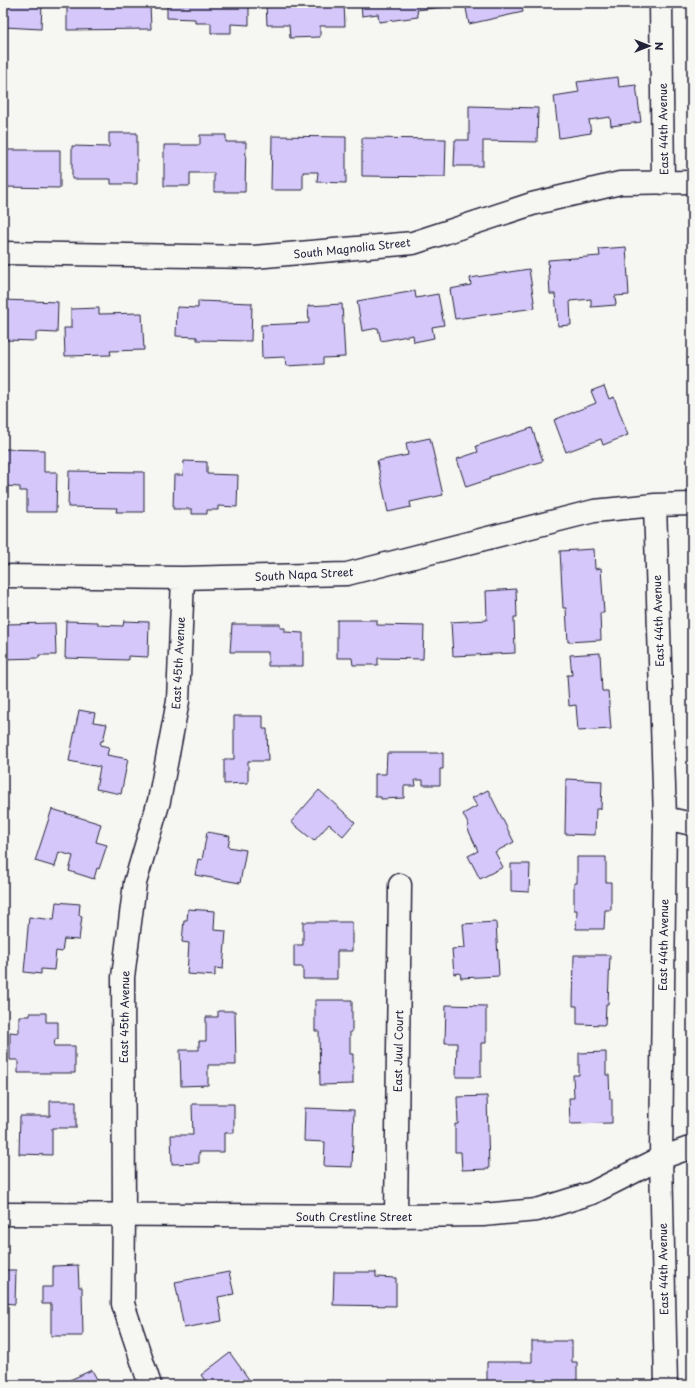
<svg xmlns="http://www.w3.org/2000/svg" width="695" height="1388" font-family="'Playpen Sans',sans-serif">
  <rect width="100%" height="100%" fill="#f6f6f2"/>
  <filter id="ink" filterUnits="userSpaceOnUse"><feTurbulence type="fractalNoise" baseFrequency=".025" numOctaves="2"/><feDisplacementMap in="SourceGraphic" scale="8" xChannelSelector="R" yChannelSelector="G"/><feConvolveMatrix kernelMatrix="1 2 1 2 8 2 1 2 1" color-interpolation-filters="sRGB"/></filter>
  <g filter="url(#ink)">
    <path fill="#d5c7f9" stroke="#22223b" d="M 3,3 L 42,3 L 41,29 L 4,27 L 3,40 Z
      M 67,3 L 150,3 L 151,29 L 67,30 Z
      M 167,3 L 249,3 L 249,25 L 231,24 L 231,33 L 211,33 L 211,23 L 195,23 L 195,19 L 167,18 Z
      M 266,3 L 344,3 L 345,26 L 320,26 L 320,37 L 290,38 L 289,25 L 267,25 Z
      M 361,3 L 443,3 L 443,7 L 417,10 L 418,17 L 379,22 L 378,14 L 362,16 Z
      M 465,3 L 521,3 L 523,12 L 469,24 Z
      M 618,77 L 619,87 L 636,85 L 641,122 L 611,126 L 610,117 L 589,120 L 591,133 L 559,138 L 554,96 L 579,92 L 577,82 Z
      M 469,106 L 538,108 L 537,142 L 483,141 L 483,166 L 454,166 L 455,140 L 469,140 Z
      M 109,133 L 137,133 L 137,184 L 111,184 L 111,179 L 72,179 L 72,146 L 109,147 Z
      M 200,135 L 226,135 L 226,142 L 246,142 L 245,192 L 214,192 L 214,173 L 190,173 L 190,186 L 164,186 L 164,145 L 200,145 Z
      M 272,136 L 346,137 L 346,183 L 317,182 L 318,172 L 303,172 L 303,190 L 271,190 Z
      M 362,138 L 446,139 L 445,177 L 362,176 Z
      M 3,150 L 60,150 L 60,188 L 3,187 Z
      M 626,247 L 629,295 L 615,296 L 616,305 L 591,307 L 591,299 L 570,301 L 571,325 L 558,326 L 555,294 L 550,294 L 548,260 L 600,256 L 599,249 Z
      M 529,269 L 535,308 L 455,319 L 450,289 L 471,285 L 470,278 Z
      M 415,291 L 416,298 L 438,294 L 444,325 L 432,327 L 434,338 L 414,342 L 413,335 L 381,341 L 378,328 L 362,331 L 357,301 Z
      M 3,300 L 58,302 L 57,333 L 36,332 L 36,341 L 5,340 L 5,334 L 3,334 Z
      M 198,301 L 252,303 L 251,341 L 197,340 L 197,337 L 176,336 L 177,307 L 198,308 Z
      M 342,304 L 345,357 L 323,358 L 323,364 L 286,366 L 285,357 L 262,358 L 261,325 L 309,323 L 308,306 Z
      M 99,308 L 99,314 L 142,313 L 144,350 L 110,351 L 111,355 L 65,356 L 64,328 L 71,328 L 71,309 Z
      M 604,386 L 609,399 L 614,397 L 628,435 L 603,445 L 601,439 L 566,452 L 554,420 L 596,403 L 591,391 Z
      M 532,428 L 543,461 L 489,477 L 490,479 L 466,487 L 457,459 L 478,452 L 476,446 Z
      M 430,438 L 443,495 L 410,502 L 411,507 L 388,512 L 377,461 L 408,455 L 406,443 Z
      M 3,449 L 44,450 L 44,472 L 57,472 L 56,512 L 27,512 L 27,491 L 20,491 L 20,487 L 3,486 Z
      M 184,461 L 207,462 L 207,474 L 238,475 L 237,507 L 218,506 L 218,510 L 207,510 L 207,514 L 192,514 L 192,509 L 173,509 L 174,475 L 183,475 Z
      M 69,471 L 144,472 L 144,512 L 116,512 L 117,508 L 68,507 Z
      M 594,549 L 595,569 L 601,568 L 604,613 L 600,613 L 601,640 L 568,642 L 566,608 L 563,608 L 560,551 Z
      M 516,589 L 517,617 L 514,617 L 515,653 L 453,656 L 451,622 L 487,620 L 486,591 Z
      M 337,620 L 377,620 L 377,625 L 424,626 L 423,659 L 378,658 L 378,665 L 353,665 L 352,658 L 337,658 Z
      M 66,621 L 98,622 L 98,625 L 123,626 L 124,621 L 149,622 L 148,657 L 128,656 L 128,660 L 65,658 Z
      M 55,623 L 56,655 L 39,655 L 39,658 L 3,659 L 3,624 Z
      M 232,624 L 280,624 L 280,628 L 285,628 L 285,632 L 303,633 L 303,666 L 268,666 L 268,652 L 230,652 Z
      M 600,653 L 602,691 L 608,691 L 611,729 L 578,731 L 576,705 L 569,706 L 567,675 L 572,675 L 570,655 Z
      M 79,710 L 95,713 L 93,722 L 107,724 L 103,741 L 101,741 L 100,745 L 109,747 L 107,755 L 128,759 L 121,794 L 96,789 L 100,767 L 69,761 Z
      M 234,716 L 263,716 L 263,729 L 267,729 L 268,761 L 248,761 L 248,783 L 224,784 L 224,759 L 234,759 Z
      M 387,753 L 443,753 L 443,769 L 440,769 L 440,785 L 423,785 L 423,780 L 415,780 L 416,786 L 404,786 L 404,798 L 381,799 L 381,797 L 375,797 L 375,774 L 386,774 Z
      M 566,779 L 602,781 L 601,809 L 596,809 L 595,835 L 565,834 Z
      M 319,790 L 355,822 L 343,836 L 329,824 L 314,841 L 291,822 Z
      M 488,790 L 514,842 L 495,852 L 503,867 L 480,879 L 468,856 L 478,851 L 467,827 L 469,826 L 463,814 L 477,806 L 472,798 Z
      M 52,809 L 101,824 L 96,842 L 107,845 L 99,869 L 97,868 L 94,879 L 69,871 L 73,856 L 59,852 L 55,867 L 35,861 Z
      M 207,832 L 230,836 L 228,847 L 246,850 L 240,883 L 195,875 L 198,859 L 202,860 Z
      M 577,857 L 606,857 L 606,882 L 611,882 L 611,910 L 605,910 L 604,929 L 576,929 L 577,910 L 574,910 L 574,883 L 577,883 Z
      M 511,864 L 530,864 L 529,892 L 511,891 Z
      M 56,902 L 80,904 L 79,915 L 82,916 L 79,940 L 64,939 L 62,952 L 56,951 L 54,970 L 41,969 L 41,974 L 24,972 L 29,917 L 54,920 Z
      M 188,909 L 215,911 L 214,930 L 226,931 L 223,969 L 215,968 L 215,976 L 187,974 L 189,943 L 182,942 L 184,920 L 187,920 Z
      M 303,922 L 352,922 L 352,951 L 337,951 L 337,979 L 303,979 L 303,967 L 294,967 L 294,945 L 303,945 Z
      M 496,922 L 499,976 L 461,978 L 460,973 L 454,974 L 452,949 L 465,948 L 463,924 Z
      M 574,955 L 610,955 L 608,1004 L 606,1004 L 605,1025 L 577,1024 L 577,1006 L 573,1006 Z
      M 315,1000 L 352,1000 L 352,1032 L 350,1032 L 350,1054 L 353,1054 L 353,1084 L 320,1085 L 319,1031 L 315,1031 Z
      M 446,1005 L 486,1006 L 486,1043 L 481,1043 L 481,1077 L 456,1077 L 457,1043 L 445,1043 Z
      M 218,1011 L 235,1011 L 236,1065 L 208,1065 L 208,1085 L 181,1086 L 180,1050 L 199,1050 L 199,1041 L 206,1041 L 206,1017 L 218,1017 Z
      M 30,1013 L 46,1013 L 46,1022 L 58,1022 L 58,1039 L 55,1039 L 54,1046 L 75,1046 L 75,1073 L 18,1073 L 18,1060 L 10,1060 L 10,1032 L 19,1033 L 19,1016 L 30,1016 Z
      M 606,1052 L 606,1075 L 609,1075 L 610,1099 L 612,1099 L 612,1123 L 570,1124 L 569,1098 L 574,1098 L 573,1075 L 579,1075 L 579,1053 Z
      M 487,1096 L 489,1169 L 462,1170 L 461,1152 L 455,1152 L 455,1124 L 458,1124 L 457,1097 Z
      M 50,1101 L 76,1101 L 76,1128 L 52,1128 L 52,1155 L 19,1154 L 20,1116 L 50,1116 Z
      M 192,1104 L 234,1104 L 234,1133 L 224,1133 L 224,1152 L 199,1152 L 199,1163 L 172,1164 L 171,1135 L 193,1135 Z
      M 305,1108 L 354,1110 L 352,1167 L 324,1166 L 325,1142 L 304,1141 Z
      M 78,1265 L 79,1287 L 82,1287 L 83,1336 L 51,1336 L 51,1304 L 42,1304 L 42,1287 L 53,1287 L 53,1266 Z
      M 3,1270 L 16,1270 L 15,1304 L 3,1303 Z
      M 229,1272 L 234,1294 L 218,1297 L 222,1321 L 184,1328 L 175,1282 Z
      M 334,1272 L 376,1272 L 376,1277 L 396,1278 L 396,1306 L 333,1305 Z
      M 532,1341 L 572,1341 L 572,1362 L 577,1362 L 577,1385 L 487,1385 L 487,1362 L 532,1362 Z
      M 230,1353 L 253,1385 L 208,1385 L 201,1375 Z
      M 92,1370 L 100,1385 L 62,1385 L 61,1384 Z"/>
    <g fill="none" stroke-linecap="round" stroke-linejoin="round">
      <g stroke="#22223b" stroke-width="25">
        <path id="street" d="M 661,3 L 663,183
          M 3,253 L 254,257 L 413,243 L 532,204 L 620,183 L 692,182
          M 655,505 L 665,818 L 661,1158 L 666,1385
          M 3,576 L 183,578 L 347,574 L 594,511 L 655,505 L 692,504
          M 665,818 L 692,824
          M 396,1216 L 400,885
          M 150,1385 L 123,1304 L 124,1214 L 123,977 L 135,883 L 159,801 L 178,701 L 183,578"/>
      </g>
      <g stroke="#22223b" stroke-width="25">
        <path id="secondary" d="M 3,1214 L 396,1216 L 483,1215 L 537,1210 L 592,1193 L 661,1158 L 692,1147"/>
      </g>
      <use href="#street" stroke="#f6f6f2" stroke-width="22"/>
      <use href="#secondary" stroke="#f6f6f2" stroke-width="22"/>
    </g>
  </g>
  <g text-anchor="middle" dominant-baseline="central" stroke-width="4" stroke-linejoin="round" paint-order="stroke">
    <g font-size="11" fill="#22223b" stroke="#f6f6f2">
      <text transform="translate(663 129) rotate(-91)">East 44th Avenue</text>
      <text transform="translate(352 248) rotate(-6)">South Magnolia Street</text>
      <text transform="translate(304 574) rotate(-3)">South Napa Street</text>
      <text transform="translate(658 621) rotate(-92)">East 44th Avenue</text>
      <text transform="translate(178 663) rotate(-87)">East 45th Avenue</text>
      <text transform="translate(663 945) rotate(-89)">East 44th Avenue</text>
      <text transform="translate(124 1017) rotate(-89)">East 45th Avenue</text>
      <text transform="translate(398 1051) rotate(-89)">East Juul Court</text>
      <text x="354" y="1216">South Crestline Street</text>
      <text transform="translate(663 1269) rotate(-91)">East 44th Avenue</text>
    </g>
  </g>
  <rect width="695" height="1388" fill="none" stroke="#f6f6f2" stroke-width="16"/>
  <rect x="8" y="8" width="679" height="1372" fill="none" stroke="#22223b" stroke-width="1.5" filter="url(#ink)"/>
  <g transform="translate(649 46) rotate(90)" stroke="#f6f6f2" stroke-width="3" paint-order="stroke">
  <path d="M0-3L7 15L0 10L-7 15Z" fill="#22223b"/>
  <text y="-6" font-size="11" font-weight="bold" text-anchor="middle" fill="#22223b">N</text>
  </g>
</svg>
